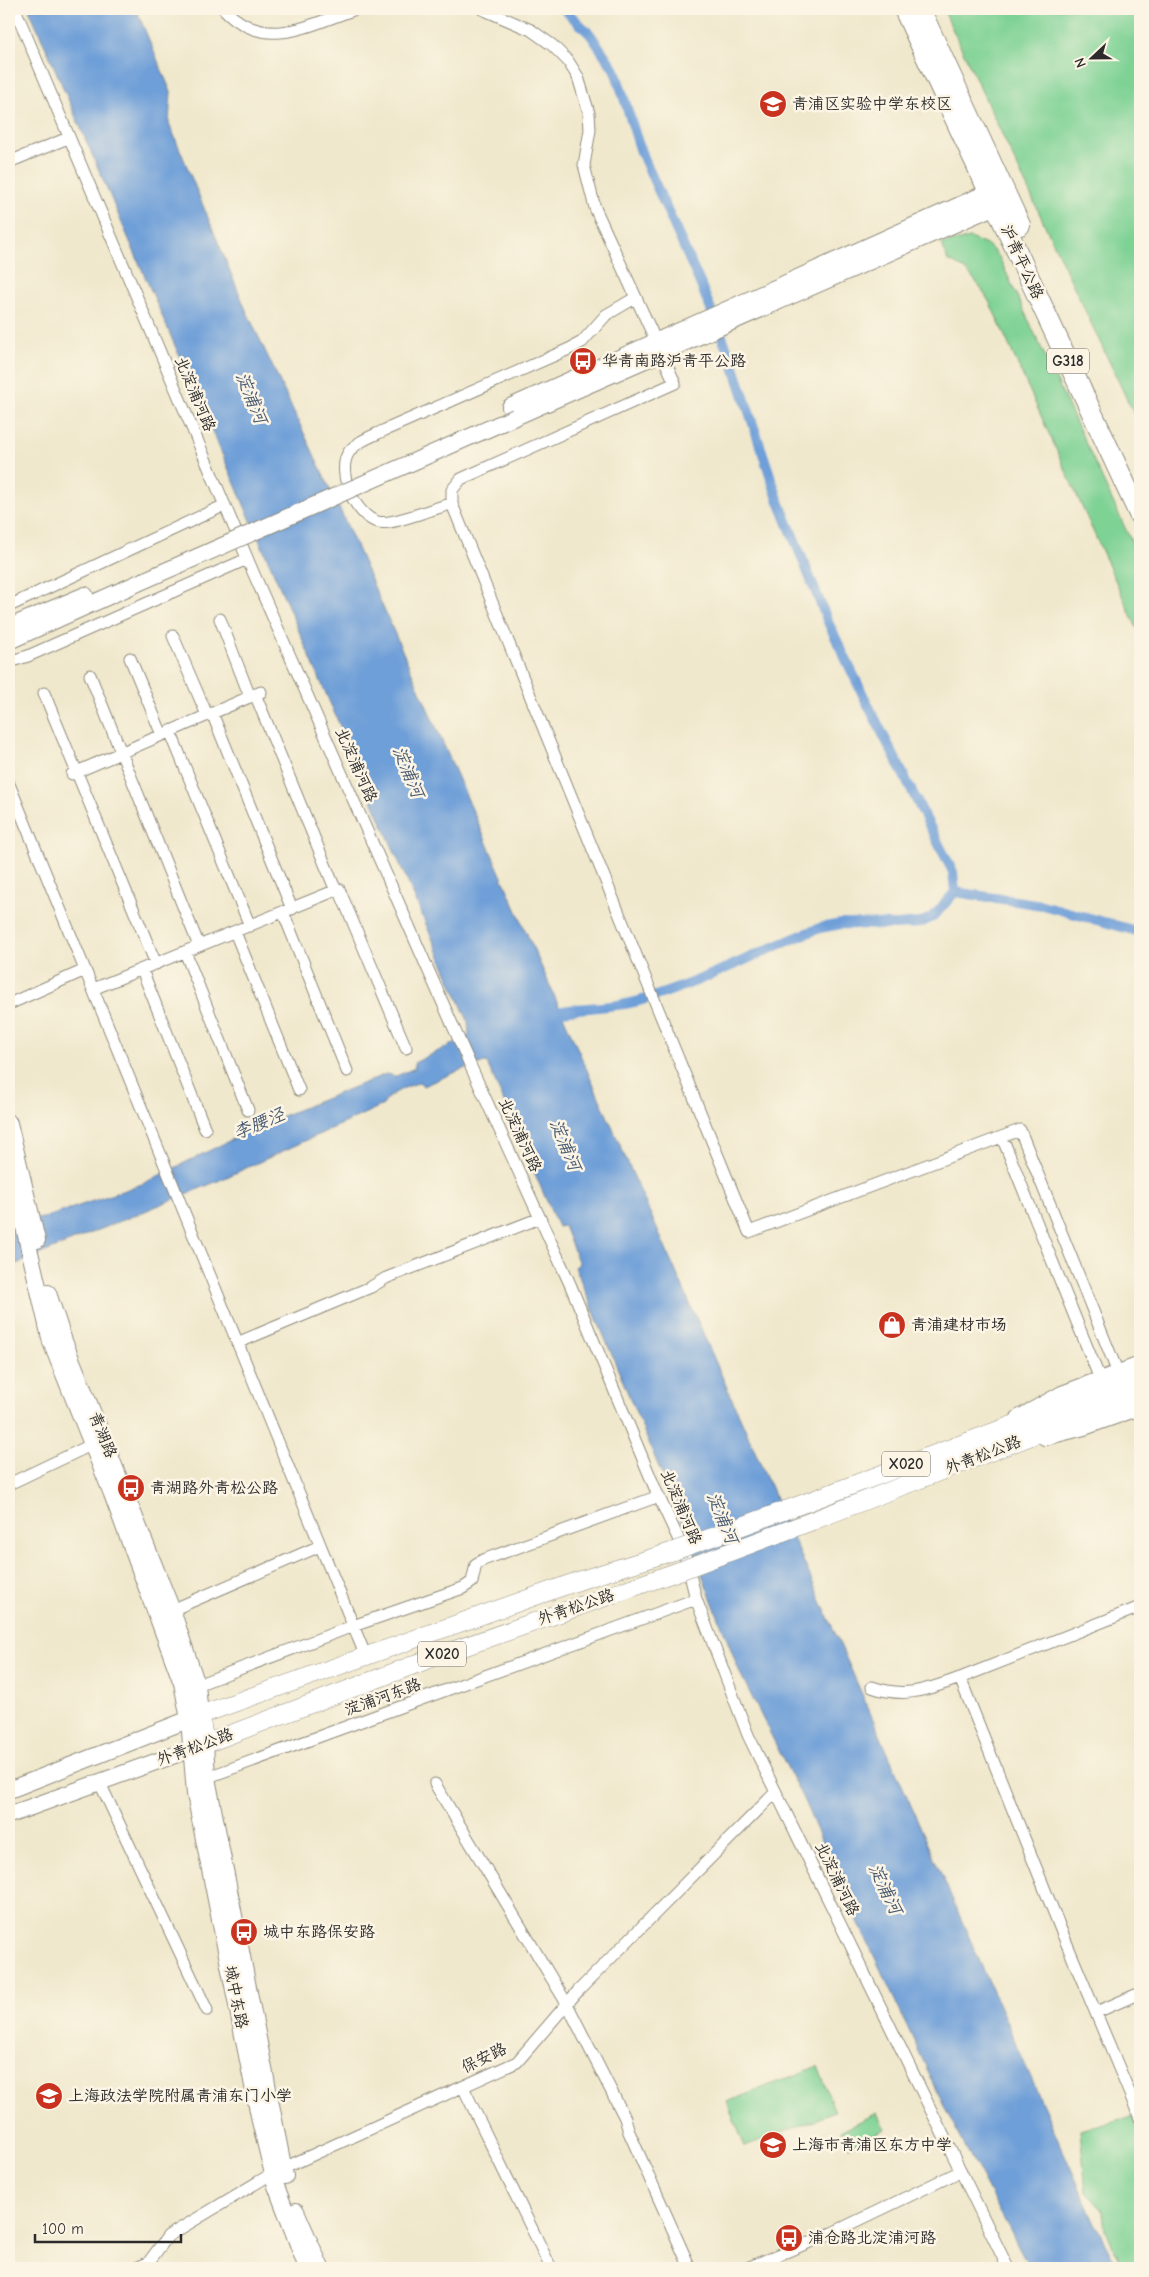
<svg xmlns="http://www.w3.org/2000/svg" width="1149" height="2277" font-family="'Comic Neue','LXGW WenKai TC',sans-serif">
  <rect width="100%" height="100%" fill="#fcf5e5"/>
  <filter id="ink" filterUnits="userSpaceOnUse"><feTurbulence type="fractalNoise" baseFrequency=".02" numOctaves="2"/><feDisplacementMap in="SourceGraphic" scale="10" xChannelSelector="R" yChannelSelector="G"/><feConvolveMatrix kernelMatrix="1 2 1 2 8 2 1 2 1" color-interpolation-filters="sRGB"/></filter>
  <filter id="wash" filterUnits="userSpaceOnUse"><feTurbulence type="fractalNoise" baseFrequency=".0096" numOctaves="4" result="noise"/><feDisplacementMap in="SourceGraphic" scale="20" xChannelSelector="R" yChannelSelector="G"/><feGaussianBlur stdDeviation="1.12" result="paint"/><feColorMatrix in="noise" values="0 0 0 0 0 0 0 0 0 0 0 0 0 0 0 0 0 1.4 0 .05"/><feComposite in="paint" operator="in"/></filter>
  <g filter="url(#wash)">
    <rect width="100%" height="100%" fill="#f0e8cc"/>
    <path fill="#7ed294" stroke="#547e60" d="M 943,9 L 1140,9 L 1140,427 Z
      M 970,238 L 989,246 L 999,257 L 1140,560 L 1140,635 L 990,303 C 980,286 968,267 948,261 L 942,244 Z
      M 818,2066 L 835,2112 L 745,2147 L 727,2102 Z
      M 877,2113 L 885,2129 L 849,2147 L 840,2131 Z
      M 1132,2116 L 1140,2136 L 1140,2268 L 1124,2268 L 1105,2231 L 1103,2210 L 1086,2192 L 1080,2130 Z"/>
    <path fill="#6e9fd8" stroke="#4c6582" d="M 29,9 L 136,9 L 171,92 L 169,123 L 246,310 L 342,514 L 1095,2223 L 1118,2268 L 1030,2268 L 950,2118 L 840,1883 L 804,1801 L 740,1673 L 679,1515 L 575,1267 L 579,1264 L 564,1226 L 558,1227 L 487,1063 L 475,1064 L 423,1086 L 420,1082 C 407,1087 390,1092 383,1105 L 218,1181 L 16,1264 L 9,1269 L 9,1221 L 44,1218 L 142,1184 L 263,1124 L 386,1074 L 396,1076 L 415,1068 L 414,1063 L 469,1036 L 468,1021 Z"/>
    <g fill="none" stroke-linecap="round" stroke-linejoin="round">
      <path stroke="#6e9fd8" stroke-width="10" d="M 955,892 L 1042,905 L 1140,932
        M 548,1014 C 578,1006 610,1009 639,1001 C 702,983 759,951 820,928 L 841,924 L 897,925 L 920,923 L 933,917 L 955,892 L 953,872 L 865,699 L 828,622 L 778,499 L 732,361 L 700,283 L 641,152 L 615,70 L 590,34 L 564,9"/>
    </g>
  </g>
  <g filter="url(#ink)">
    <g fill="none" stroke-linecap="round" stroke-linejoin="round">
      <g stroke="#8e8a7c" stroke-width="13">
        <path id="street" d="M 15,9 L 253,572 L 471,1067 L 570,1284 L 657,1493 L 684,1551 L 696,1599 L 748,1735 L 1008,2268
          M 224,9 C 266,53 310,24 356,9
          M 482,9 L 531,30 L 552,45 L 568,61 L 578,77 L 589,113 L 590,130 L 584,165 L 595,208 L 675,383 L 461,479 L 452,490 L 452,504 L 749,1232 L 1020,1130 L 1118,1373
          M 9,162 L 68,138
          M 452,504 C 434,507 393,526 378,522 C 356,517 335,472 349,452 C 357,441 373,436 385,430 L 569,349 L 582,342 L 606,315 L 635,298
          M 9,606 L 225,505
          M 220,619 L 250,697
          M 173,636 L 207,715
          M 130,658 L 162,735
          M 9,662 L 28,656 L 247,559
          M 90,675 L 199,946
          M 44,693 L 156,964
          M 255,694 L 336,891
          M 212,713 L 292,909
          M 170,731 L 250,926
          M 72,774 L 261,692
          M 9,784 L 366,1657
          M 283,912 L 347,1071
          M 235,932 L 299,1090
          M 185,952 L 248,1110
          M 142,970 L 205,1129
          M 93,989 L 339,889 L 406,1048
          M 9,1004 L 85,970
          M 1002,1137 L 1100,1379
          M 237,1343 L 371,1287 L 386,1278 L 540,1218
          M 9,1484 L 91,1445
          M 1140,1607 L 960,1678 L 1061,1930 L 1140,2118
          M 172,1610 L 320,1546
          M 197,1685 L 353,1626 L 463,1588 L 472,1582 L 476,1564 L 483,1560 L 659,1496
          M 872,1687 C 906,1699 928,1689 960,1678
          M 200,1780 L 696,1599
          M 99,1781 L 207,2010
          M 435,1784 L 567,2004 L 625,2118 L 629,2132 L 690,2268
          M 1097,2012 L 1140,1993
          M 463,2087 L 551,2268
          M 136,2268 L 148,2263
          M 148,2268 L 148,2263 L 168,2236 L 273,2173 L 517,2062 L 578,1991 L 776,1792
          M 747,2268 L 832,2233 L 961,2171"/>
      </g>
      <g stroke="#8e8a7c" stroke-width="18">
        <path id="secondary" d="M 510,407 L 1000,187
          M 515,417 L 1007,201
          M 9,627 L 85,595
          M 9,641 L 138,583
          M 9,1123 L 37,1240
          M 9,1163 L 51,1342 L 112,1494 L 182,1683 L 189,1719 L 195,1794 L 260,2121 L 276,2186 L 307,2268
          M 1019,1418 L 1062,1394 L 1140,1365
          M 1045,1437 L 1084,1427 L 1140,1407
          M 9,1790 L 200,1715 L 197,1685 L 172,1610 L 64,1341 L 48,1293
          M 9,1815 L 205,1744 L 207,1778 L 285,2176
          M 296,2211 L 321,2268"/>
      </g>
      <g stroke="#8e8a7c" stroke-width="19">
        <path id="primary" d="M 805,1503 L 1140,1377
          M 812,1521 L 1140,1394
          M 674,1551 L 581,1580 L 200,1715 L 205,1744 L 432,1658 L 682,1570"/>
      </g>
      <g stroke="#8e8a7c" stroke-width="22">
        <path id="highway" d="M 904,9 L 1140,516
          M 920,9 L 1020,225"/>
      </g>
      <use href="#street" stroke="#fff" stroke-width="11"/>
      <use href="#secondary" stroke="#fff" stroke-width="16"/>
      <use href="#primary" stroke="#fff" stroke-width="18"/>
      <use href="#highway" stroke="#fff" stroke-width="20"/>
      <g stroke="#8e8a7c" stroke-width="18" stroke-linecap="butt">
        <path id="secondary-bridge" d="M 138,583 L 515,417"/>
      </g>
      <g stroke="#8e8a7c" stroke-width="19" stroke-linecap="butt">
        <path id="primary-bridge" d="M 674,1551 L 805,1503
          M 682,1570 L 812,1521"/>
      </g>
      <use href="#secondary-bridge" stroke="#fff" stroke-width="16"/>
      <use href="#primary-bridge" stroke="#fff" stroke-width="18"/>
    </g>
  </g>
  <defs>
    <g id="school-disc" transform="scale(1.4375)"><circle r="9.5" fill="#c8321e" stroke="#fcf5e5"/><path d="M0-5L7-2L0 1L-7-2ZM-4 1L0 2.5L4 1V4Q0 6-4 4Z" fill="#fff"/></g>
    <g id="bus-disc" transform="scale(1.4375)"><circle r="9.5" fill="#c8321e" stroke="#fcf5e5"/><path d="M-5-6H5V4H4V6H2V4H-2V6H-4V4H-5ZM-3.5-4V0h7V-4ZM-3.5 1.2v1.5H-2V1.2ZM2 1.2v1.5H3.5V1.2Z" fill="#fff"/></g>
    <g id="shop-disc" transform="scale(1.4375)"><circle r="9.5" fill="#c8321e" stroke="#fcf5e5"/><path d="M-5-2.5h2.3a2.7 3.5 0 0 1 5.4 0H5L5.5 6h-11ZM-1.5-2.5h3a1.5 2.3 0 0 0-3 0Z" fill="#fff"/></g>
  </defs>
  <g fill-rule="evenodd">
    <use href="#school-disc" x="773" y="104"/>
    <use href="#bus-disc" x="583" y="361"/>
    <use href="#shop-disc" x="892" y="1325"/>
    <use href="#bus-disc" x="131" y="1488"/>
    <use href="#bus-disc" x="244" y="1932"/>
    <use href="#school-disc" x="49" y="2096"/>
    <use href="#school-disc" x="773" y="2145"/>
    <use href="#bus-disc" x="789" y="2238"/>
  </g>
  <g text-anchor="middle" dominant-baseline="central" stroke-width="5" stroke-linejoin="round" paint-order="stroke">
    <g fill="#fcf5e5" stroke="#6a6863" stroke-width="1">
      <rect x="1047" y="348.5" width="42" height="25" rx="4"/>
      <rect x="882" y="1451.5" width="48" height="25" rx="4"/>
      <rect x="418" y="1641.5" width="48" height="25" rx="4"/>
    </g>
    <g font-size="15" font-weight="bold" fill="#2b2b2b">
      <text x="1068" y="361">G318</text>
      <text x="906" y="1464">X020</text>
      <text x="442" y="1654">X020</text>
    </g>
    <g font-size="16" fill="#2b2b2b" stroke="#fcf5e5" text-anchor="start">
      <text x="792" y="104">青浦区实验中学东校区</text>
      <text x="602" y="361">华青南路沪青平公路</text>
      <text x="911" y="1325">青浦建材市场</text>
      <text x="150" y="1488">青湖路外青松公路</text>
      <text x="263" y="1932">城中东路保安路</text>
      <text x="68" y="2096">上海政法学院附属青浦东门小学</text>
      <text x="792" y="2145">上海市青浦区东方中学</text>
      <text x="808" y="2238">浦仓路北淀浦河路</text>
    </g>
    <g font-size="16" fill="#2b2b2b" stroke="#fcf5e5">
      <text transform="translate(1022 262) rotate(65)">沪青平公路</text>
      <text transform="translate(195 394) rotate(67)">北淀浦河路</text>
      <text transform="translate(356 765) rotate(66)">北淀浦河路</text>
      <text transform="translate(520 1135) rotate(65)">北淀浦河路</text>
      <text transform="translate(103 1435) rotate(68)">青湖路</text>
      <text transform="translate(983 1455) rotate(-21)">外青松公路</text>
      <text transform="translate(681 1507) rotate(67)">北淀浦河路</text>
      <text transform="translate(576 1607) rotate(-19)">外青松公路</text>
      <text transform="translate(383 1697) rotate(-20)">淀浦河东路</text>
      <text transform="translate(195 1747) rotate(-20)">外青松公路</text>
      <text transform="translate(837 1879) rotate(64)">北淀浦河路</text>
      <text transform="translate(236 1997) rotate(79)">城中东路</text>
      <text transform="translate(484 2058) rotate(-26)">保安路</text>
    </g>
    <g font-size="18" font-style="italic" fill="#465970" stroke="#fcf5e5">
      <text transform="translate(251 398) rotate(67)">淀浦河</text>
      <text transform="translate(408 772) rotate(67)">淀浦河</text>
      <text transform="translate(259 1124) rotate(-23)">李腰泾</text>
      <text transform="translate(565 1145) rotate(67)">淀浦河</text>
      <text transform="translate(722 1518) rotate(67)">淀浦河</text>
      <text transform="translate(885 1889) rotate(64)">淀浦河</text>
    </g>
  </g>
  <rect width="1149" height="2277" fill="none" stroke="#fcf5e5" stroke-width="30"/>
  <g transform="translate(1092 58) rotate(248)" stroke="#fcf5e5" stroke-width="4" paint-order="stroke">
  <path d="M0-4L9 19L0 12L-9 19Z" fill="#2b2b2b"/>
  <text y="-8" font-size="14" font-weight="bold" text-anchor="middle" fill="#2b2b2b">N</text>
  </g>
  <path d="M35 2234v8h146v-8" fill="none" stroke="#2b2b2b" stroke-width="2.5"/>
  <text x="42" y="2234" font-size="15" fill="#2b2b2b" stroke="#fcf5e5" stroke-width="4" paint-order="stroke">100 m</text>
</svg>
